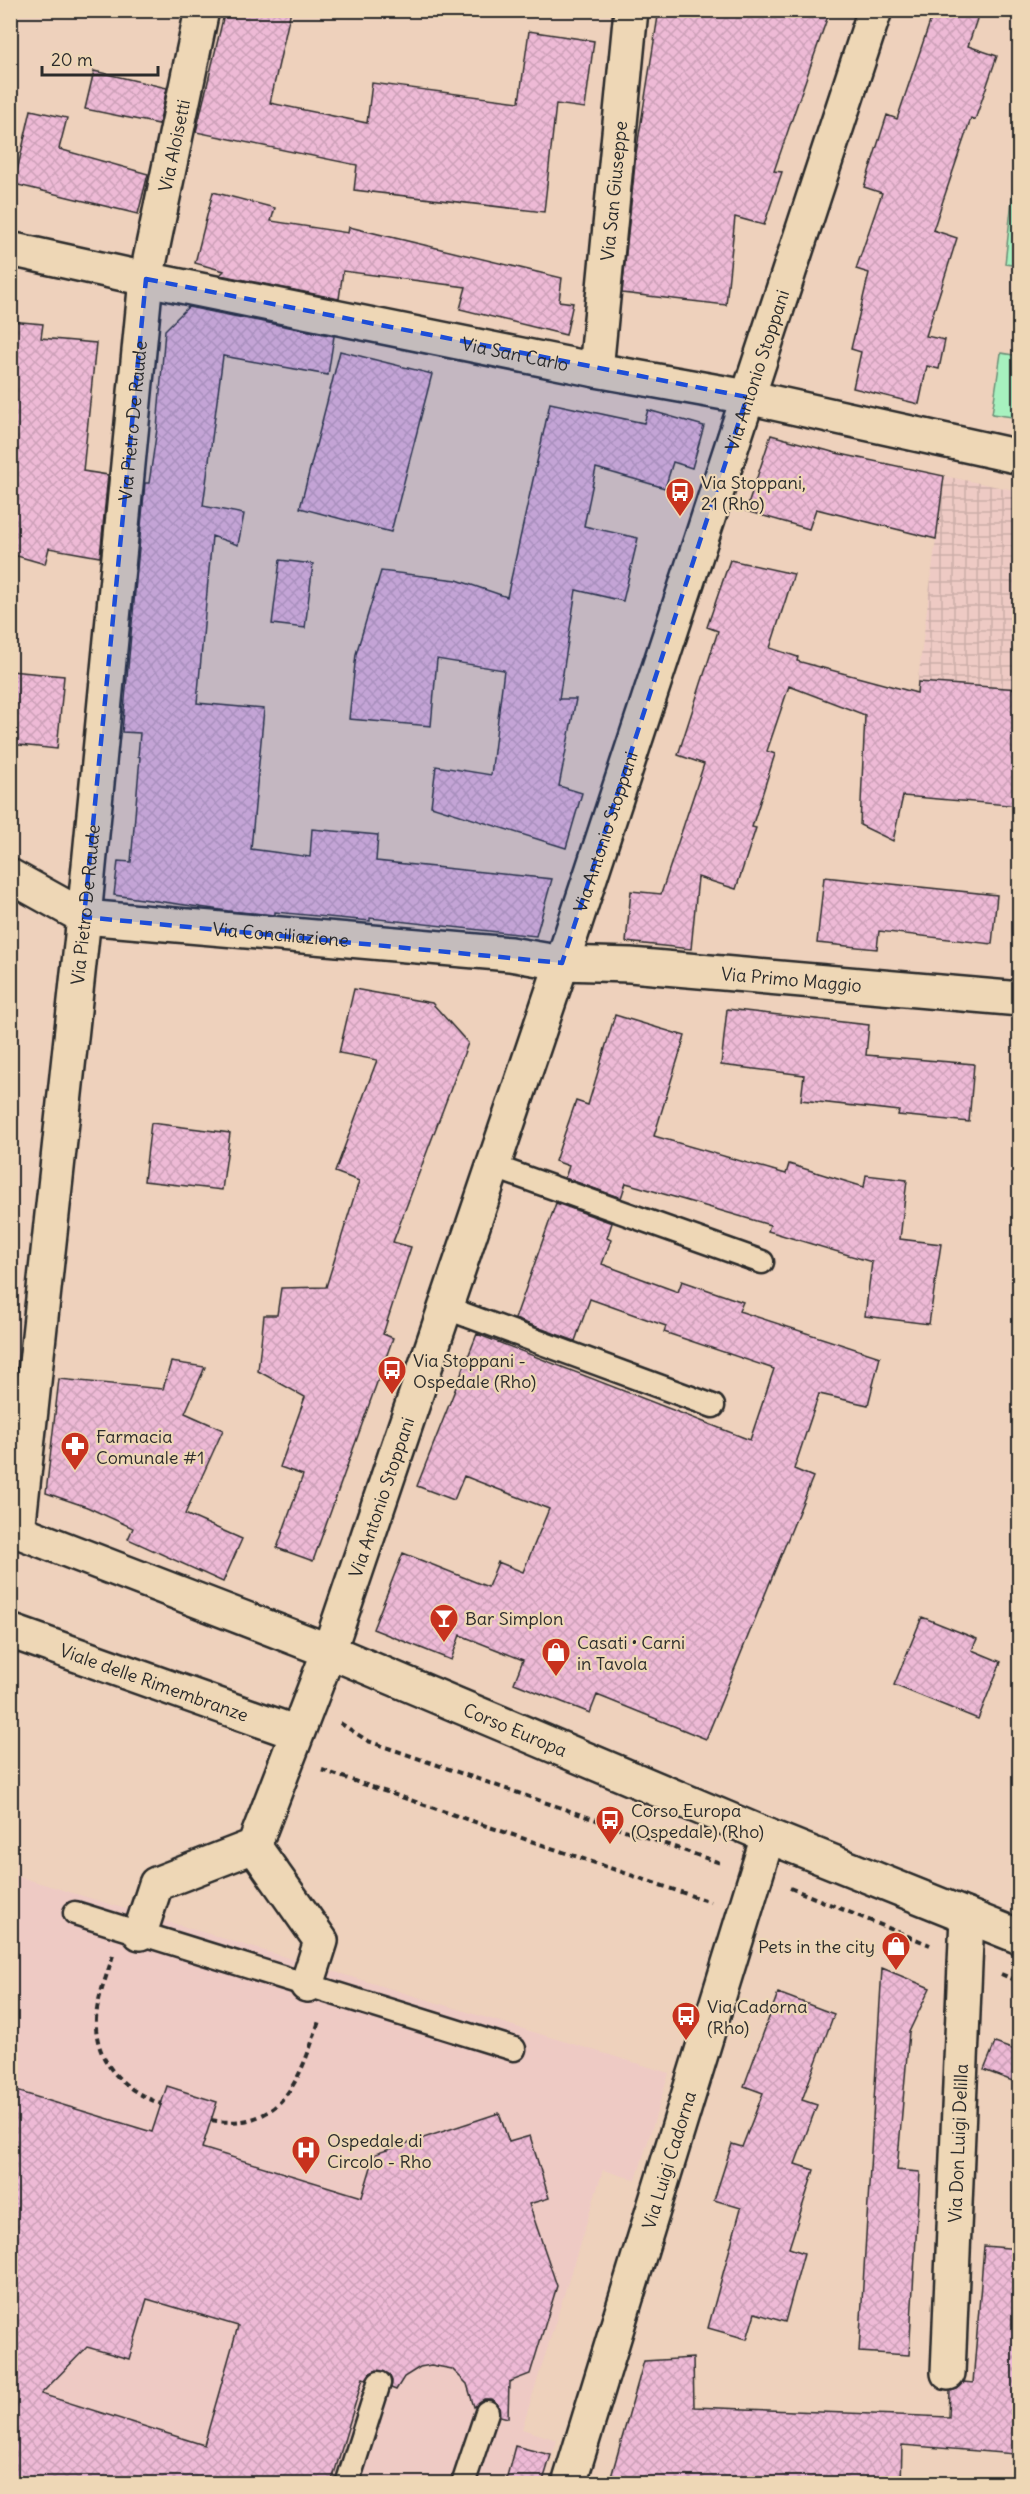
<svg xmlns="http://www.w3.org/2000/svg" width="1030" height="2494" font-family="Delius,sans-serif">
  <defs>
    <pattern id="industrial-grid" width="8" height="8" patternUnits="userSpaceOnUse" patternTransform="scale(1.5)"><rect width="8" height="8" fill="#eecac4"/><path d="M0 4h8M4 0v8" fill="none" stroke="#ccaea9"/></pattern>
    <pattern id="building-cross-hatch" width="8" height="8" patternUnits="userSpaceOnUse" patternTransform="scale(1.5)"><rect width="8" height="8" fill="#eebad6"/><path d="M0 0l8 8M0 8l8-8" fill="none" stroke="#cca0b8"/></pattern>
  </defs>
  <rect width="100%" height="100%" fill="#eed1bc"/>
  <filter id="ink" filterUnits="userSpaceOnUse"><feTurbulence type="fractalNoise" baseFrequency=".0167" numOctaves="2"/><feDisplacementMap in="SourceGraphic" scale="12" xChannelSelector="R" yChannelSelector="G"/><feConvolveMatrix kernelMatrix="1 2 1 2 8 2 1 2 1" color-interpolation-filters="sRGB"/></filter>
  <g filter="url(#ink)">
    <path fill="#eecac4" d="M 10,1874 L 669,2073 L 636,2180 L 603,2170 L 522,2429 L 557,2440 L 544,2483 L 11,2483 Z"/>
    <path fill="url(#industrial-grid)" d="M 944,476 L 1019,491 L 1019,806 L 906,774 Z"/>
    <path fill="#a7f1bf" stroke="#698e75" stroke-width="1.5" d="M 1019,135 L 1020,135 L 1019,266 L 1005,264 Z
      M 1001,353 L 1019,356 L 1019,418 L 992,414 Z"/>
    <path fill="url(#building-cross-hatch)" stroke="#2b2b2b" stroke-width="1.5" fill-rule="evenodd" d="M 225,10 L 291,10 L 270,103 L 367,123 L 372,83 L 519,102 L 529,31 L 594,41 L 585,108 L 556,104 L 544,212 L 354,190 L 357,165 L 196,132 Z
      M 659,10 L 830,10 L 774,171 L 782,172 L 764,225 L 735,217 L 726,305 L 622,293 L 636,154 Z
      M 934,10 L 980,10 L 968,46 L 997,56 L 975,120 L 971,118 L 933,230 L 957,238 L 926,336 L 945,340 L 939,369 L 927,366 L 919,404 L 853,388 L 861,352 L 851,349 L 869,273 L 856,269 L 882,193 L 864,187 L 887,115 L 897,119 Z
      M 94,71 L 167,88 L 159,124 L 85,109 Z
      M 31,110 L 67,118 L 59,149 L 148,174 L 138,214 L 14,184 Z
      M 213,192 L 275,208 L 271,221 L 348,233 L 349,227 L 562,278 L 559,301 L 573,303 L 566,335 L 460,309 L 466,287 L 343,271 L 339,299 L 220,275 L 224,271 L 195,263 Z
      M 188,307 L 334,336 L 328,375 L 223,356 L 203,506 L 244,514 L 238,545 L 212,536 L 197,703 L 264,709 L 251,849 L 310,857 L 312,829 L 378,835 L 376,861 L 552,879 L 536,936 L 370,918 L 370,921 L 275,912 L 275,915 L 228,911 L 114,895 L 118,861 L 131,862 L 140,757 L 138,756 L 140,733 L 122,732 L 145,483 L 149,483 L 157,429 L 165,330 Z
      M 10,321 L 43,324 L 41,338 L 96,343 L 83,471 L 108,475 L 100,557 L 49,548 L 45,564 L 10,554 Z
      M 340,351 L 432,374 L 391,532 L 300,508 Z
      M 550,403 L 644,423 L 648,410 L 704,426 L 692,468 L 673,462 L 665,488 L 596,468 L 584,526 L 638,538 L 623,601 L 576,590 L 559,699 L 576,699 L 559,786 L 582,793 L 566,848 L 431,806 L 436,766 L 491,775 L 504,670 L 437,659 L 431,726 L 349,719 L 356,654 L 381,571 L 457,580 L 507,597 Z
      M 771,435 L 836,453 L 944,476 L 936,539 L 816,509 L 809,529 L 746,511 Z
      M 280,560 L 313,564 L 305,628 L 272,624 Z
      M 730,560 L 794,574 L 770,648 L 798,657 L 797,661 L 917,693 L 918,682 L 1020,689 L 1020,806 L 903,796 L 893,841 L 860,825 L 865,715 L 789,686 L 767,751 L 775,754 L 752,827 L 756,828 L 736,889 L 698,877 L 691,949 L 626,942 L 631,891 L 661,894 L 704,764 L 678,755 L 718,631 L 707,627 Z
      M 10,671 L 64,676 L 57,749 L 10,744 Z
      M 824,877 L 997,895 L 992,944 L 879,931 L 877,949 L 817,943 Z
      M 354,989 L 432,1003 L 468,1043 L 393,1242 L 411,1247 L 383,1334 L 393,1338 L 313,1561 L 277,1548 L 303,1475 L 280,1467 L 305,1397 L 258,1371 L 264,1315 L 277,1315 L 281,1288 L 326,1287 L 359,1181 L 335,1172 L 377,1060 L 339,1053 Z
      M 727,1009 L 869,1025 L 866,1055 L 974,1064 L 969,1122 L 898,1115 L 899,1111 L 801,1100 L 804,1075 L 721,1065 Z
      M 615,1015 L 685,1036 L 654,1136 L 786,1174 L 789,1164 L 864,1187 L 866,1175 L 907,1180 L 900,1239 L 941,1244 L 929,1324 L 865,1316 L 872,1262 L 768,1231 L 770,1225 L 626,1183 L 621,1198 L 565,1178 L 569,1166 L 555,1161 L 576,1101 L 588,1105 Z
      M 151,1123 L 230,1133 L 222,1190 L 144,1181 Z
      M 556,1203 L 612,1223 L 607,1238 L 611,1240 L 602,1264 L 678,1292 L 682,1281 L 743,1302 L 739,1311 L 880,1357 L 868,1405 L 819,1394 L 794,1469 L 813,1477 L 706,1739 L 597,1695 L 590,1713 L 514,1683 L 523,1660 L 460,1635 L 451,1660 L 373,1629 L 403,1553 L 488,1587 L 498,1562 L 523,1572 L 549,1509 L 464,1476 L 454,1500 L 417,1486 L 477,1334 L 750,1440 L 774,1369 L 664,1332 L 666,1326 L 590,1299 L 575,1341 L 515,1319 Z
      M 171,1362 L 205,1367 L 185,1413 L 223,1430 L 185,1514 L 242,1539 L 223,1582 L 128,1539 L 133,1528 L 87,1507 L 46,1493 L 59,1379 L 163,1389 Z
      M 922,1617 L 977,1639 L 972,1650 L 1001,1662 L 978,1719 L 894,1685 Z
      M 882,1968 L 930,1988 L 909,2032 L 897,2170 L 920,2172 L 909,2355 L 859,2352 Z
      M 778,1993 L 834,2014 L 802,2100 L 817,2105 L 795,2164 L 814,2170 L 789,2248 L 804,2253 L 785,2322 L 755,2313 L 747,2339 L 708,2328 L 741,2208 L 714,2200 L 732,2144 L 742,2147 L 763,2093 L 744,2086 Z
      M 995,2043 L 1020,2052 L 1020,2084 L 984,2070 Z
      M 167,2086 L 217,2102 L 202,2148 L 362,2197 L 375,2154 L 499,2113 L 509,2142 L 530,2136 L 549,2198 L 529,2204 L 557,2286 L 530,2374 L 509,2382 L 508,2418 L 500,2416 L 497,2404 L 491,2399 L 484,2399 L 474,2407 L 467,2384 L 452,2369 L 431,2365 L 420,2367 L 404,2377 L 396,2390 L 391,2388 L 392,2381 L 389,2374 L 377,2370 L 370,2373 L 366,2379 L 363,2378 L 331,2484 L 10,2484 L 10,2089 L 152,2132 ZM 147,2299 L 238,2326 L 204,2445 L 41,2394 L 87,2347 L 129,2359 Z
      M 984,2246 L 1020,2249 L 1020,2394 L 1015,2454 L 902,2445 L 901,2484 L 609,2484 L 644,2361 L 693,2358 L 694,2407 L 949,2417 L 950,2391 L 957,2389 L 964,2382 L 973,2383 Z
      M 515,2446 L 551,2455 L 542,2484 L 505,2484 Z"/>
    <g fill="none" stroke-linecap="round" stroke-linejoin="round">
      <g stroke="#2b2b2b" stroke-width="27">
        <path id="service" d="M 492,1166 L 762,1262
          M 444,1307 L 713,1406
          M 75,1913 L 514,2049
          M 347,2484 L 379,2383
          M 463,2484 L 487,2412"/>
      </g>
      <g stroke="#2b2b2b" stroke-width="38">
        <g id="pedestrian">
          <path id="s1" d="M 10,1631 L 297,1733"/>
        </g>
      </g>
      <g stroke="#2b2b2b" stroke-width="38">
        <g id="minor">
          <path id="s2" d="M 10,249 L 146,279 L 596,370 L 747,397 L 1020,457"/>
          <path id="s3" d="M 596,370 L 631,10"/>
          <path id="s4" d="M 10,876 L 84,917 L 510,954 L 562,963 L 630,965 L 1020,999"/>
          <path id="s5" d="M 18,1531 L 84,917 L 146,279 L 202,10"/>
          <path d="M 254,1846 L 321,1941 L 307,1985"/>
          <path id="s6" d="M 140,1933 L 156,1884 L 254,1846 L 329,1651 L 562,963 L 875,10"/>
          <path id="s7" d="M 948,2373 L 967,1916"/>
          <path id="s8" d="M 569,2484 L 768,1836"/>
        </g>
      </g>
      <g stroke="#2b2b2b" stroke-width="38">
        <g id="secondary">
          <path id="s9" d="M 10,1528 L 329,1651 L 768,1836 L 1020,1937"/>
        </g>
      </g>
      <path stroke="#2b2b2b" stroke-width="4" stroke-dasharray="6 4.5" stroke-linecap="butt" d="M 340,1723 L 368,1741 L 723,1864
        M 322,1770 L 710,1902
        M 790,1888 L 930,1945
        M 113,1955 C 107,1976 97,1998 96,2019 C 94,2062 124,2091 162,2104
        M 1001,1974 L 1020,1982
        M 211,2120 C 283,2133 301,2076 319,2021"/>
      <use href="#service" stroke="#eed7b6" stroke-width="22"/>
      <use href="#pedestrian" stroke="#eed7b6" stroke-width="33"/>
      <use href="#minor" stroke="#eed7b6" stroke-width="33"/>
      <use href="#secondary" stroke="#eed7b6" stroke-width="33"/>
    </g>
  </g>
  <path fill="#1d4ed8" fill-opacity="0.2" stroke="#1d4ed8" stroke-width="4.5" stroke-dasharray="12 8" stroke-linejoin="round" d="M 146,279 L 747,397 L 562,963 L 84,917 Z"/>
  <defs>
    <g id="bus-pin" transform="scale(1.5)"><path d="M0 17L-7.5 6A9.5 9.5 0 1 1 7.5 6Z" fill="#c8321e" stroke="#eed7b6"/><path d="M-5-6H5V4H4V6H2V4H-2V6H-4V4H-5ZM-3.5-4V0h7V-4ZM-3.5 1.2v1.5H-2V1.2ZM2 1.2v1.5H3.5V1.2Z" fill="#fff"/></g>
    <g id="pharmacy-pin" transform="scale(1.5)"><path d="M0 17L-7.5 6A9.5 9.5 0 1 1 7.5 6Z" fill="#c8321e" stroke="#eed7b6"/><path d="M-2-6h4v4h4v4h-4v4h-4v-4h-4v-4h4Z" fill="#fff"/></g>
    <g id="bar-pin" transform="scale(1.5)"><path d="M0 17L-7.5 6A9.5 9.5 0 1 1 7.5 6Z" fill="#c8321e" stroke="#eed7b6"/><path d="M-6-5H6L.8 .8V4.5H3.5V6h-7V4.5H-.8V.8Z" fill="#fff"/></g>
    <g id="shop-pin" transform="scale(1.5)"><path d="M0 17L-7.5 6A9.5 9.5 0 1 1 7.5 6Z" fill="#c8321e" stroke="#eed7b6"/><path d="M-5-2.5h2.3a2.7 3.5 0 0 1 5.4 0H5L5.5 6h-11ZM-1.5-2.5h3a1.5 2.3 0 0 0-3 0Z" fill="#fff"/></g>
    <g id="hospital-pin" transform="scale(1.5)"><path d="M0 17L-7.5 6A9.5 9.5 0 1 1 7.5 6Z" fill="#c8321e" stroke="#eed7b6"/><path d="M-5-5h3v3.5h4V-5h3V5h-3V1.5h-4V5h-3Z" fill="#fff"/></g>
  </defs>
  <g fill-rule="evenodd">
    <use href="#bus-pin" x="680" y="492"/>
    <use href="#bus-pin" x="392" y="1370"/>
    <use href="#pharmacy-pin" x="75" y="1446"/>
    <use href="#bar-pin" x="444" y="1618"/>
    <use href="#shop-pin" x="556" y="1652"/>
    <use href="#bus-pin" x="610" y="1820"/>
    <use href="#shop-pin" x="896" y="1946"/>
    <use href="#bus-pin" x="686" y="2016"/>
    <use href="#hospital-pin" x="306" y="2150"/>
  </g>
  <g text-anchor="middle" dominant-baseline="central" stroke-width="4.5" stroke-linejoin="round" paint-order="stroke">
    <g font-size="18" fill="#2b2b2b" stroke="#eed7b6">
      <text stroke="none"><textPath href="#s5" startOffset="1395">Via Aloisetti</textPath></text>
      <text stroke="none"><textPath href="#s3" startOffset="180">Via San Giuseppe</textPath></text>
      <text stroke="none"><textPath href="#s2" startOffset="516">Via San Carlo</textPath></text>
      <text stroke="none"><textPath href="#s6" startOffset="1716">Via Antonio Stoppani</textPath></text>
      <text stroke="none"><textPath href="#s5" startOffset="1116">Via Pietro De Raude</textPath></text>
      <text stroke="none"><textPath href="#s6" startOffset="1230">Via Antonio Stoppani</textPath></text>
      <text stroke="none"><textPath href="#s5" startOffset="630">Via Pietro De Raude</textPath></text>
      <text stroke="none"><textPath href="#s4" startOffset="282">Via Conciliazione</textPath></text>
      <text stroke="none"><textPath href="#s4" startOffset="795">Via Primo Maggio</textPath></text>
      <text stroke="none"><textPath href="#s6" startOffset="528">Via Antonio Stoppani</textPath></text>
      <text stroke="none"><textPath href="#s1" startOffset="153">Viale delle Rimembranze</textPath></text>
      <text stroke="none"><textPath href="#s9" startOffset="544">Corso Europa</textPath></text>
      <text stroke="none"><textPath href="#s7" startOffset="230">Via Don Luigi Delilla</textPath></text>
      <text stroke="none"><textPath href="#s8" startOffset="339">Via Luigi Cadorna</textPath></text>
    </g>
    <g font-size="18" fill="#2b2b2b" stroke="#eed7b6" text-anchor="start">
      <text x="701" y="482">Via Stoppani,<tspan x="701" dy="21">21 (Rho)</tspan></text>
      <text x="413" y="1360">Via Stoppani -<tspan x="413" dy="21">Ospedale (Rho)</tspan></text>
      <text x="96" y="1436">Farmacia<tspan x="96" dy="21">Comunale #1</tspan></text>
      <text x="465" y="1618">Bar Simplon</text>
      <text x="577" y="1642">Casati • Carni<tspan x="577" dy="21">in Tavola</tspan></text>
      <text x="631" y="1810">Corso Europa<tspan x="631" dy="21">(Ospedale) (Rho)</tspan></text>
      <text x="875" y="1946" text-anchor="end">Pets in the city</text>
      <text x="707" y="2006">Via Cadorna<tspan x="707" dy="21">(Rho)</tspan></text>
      <text x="327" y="2140">Ospedale di<tspan x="327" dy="21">Circolo - Rho</tspan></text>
    </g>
  </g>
  <rect width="1030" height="2494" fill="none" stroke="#eed7b6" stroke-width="36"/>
  <rect x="18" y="18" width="994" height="2458" fill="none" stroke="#2b2b2b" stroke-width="2" filter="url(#ink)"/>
  <path d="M42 66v9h116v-9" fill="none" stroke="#2b2b2b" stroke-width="3"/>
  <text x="51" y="66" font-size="18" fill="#2b2b2b" stroke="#eed7b6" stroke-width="4.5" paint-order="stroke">20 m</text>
</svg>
